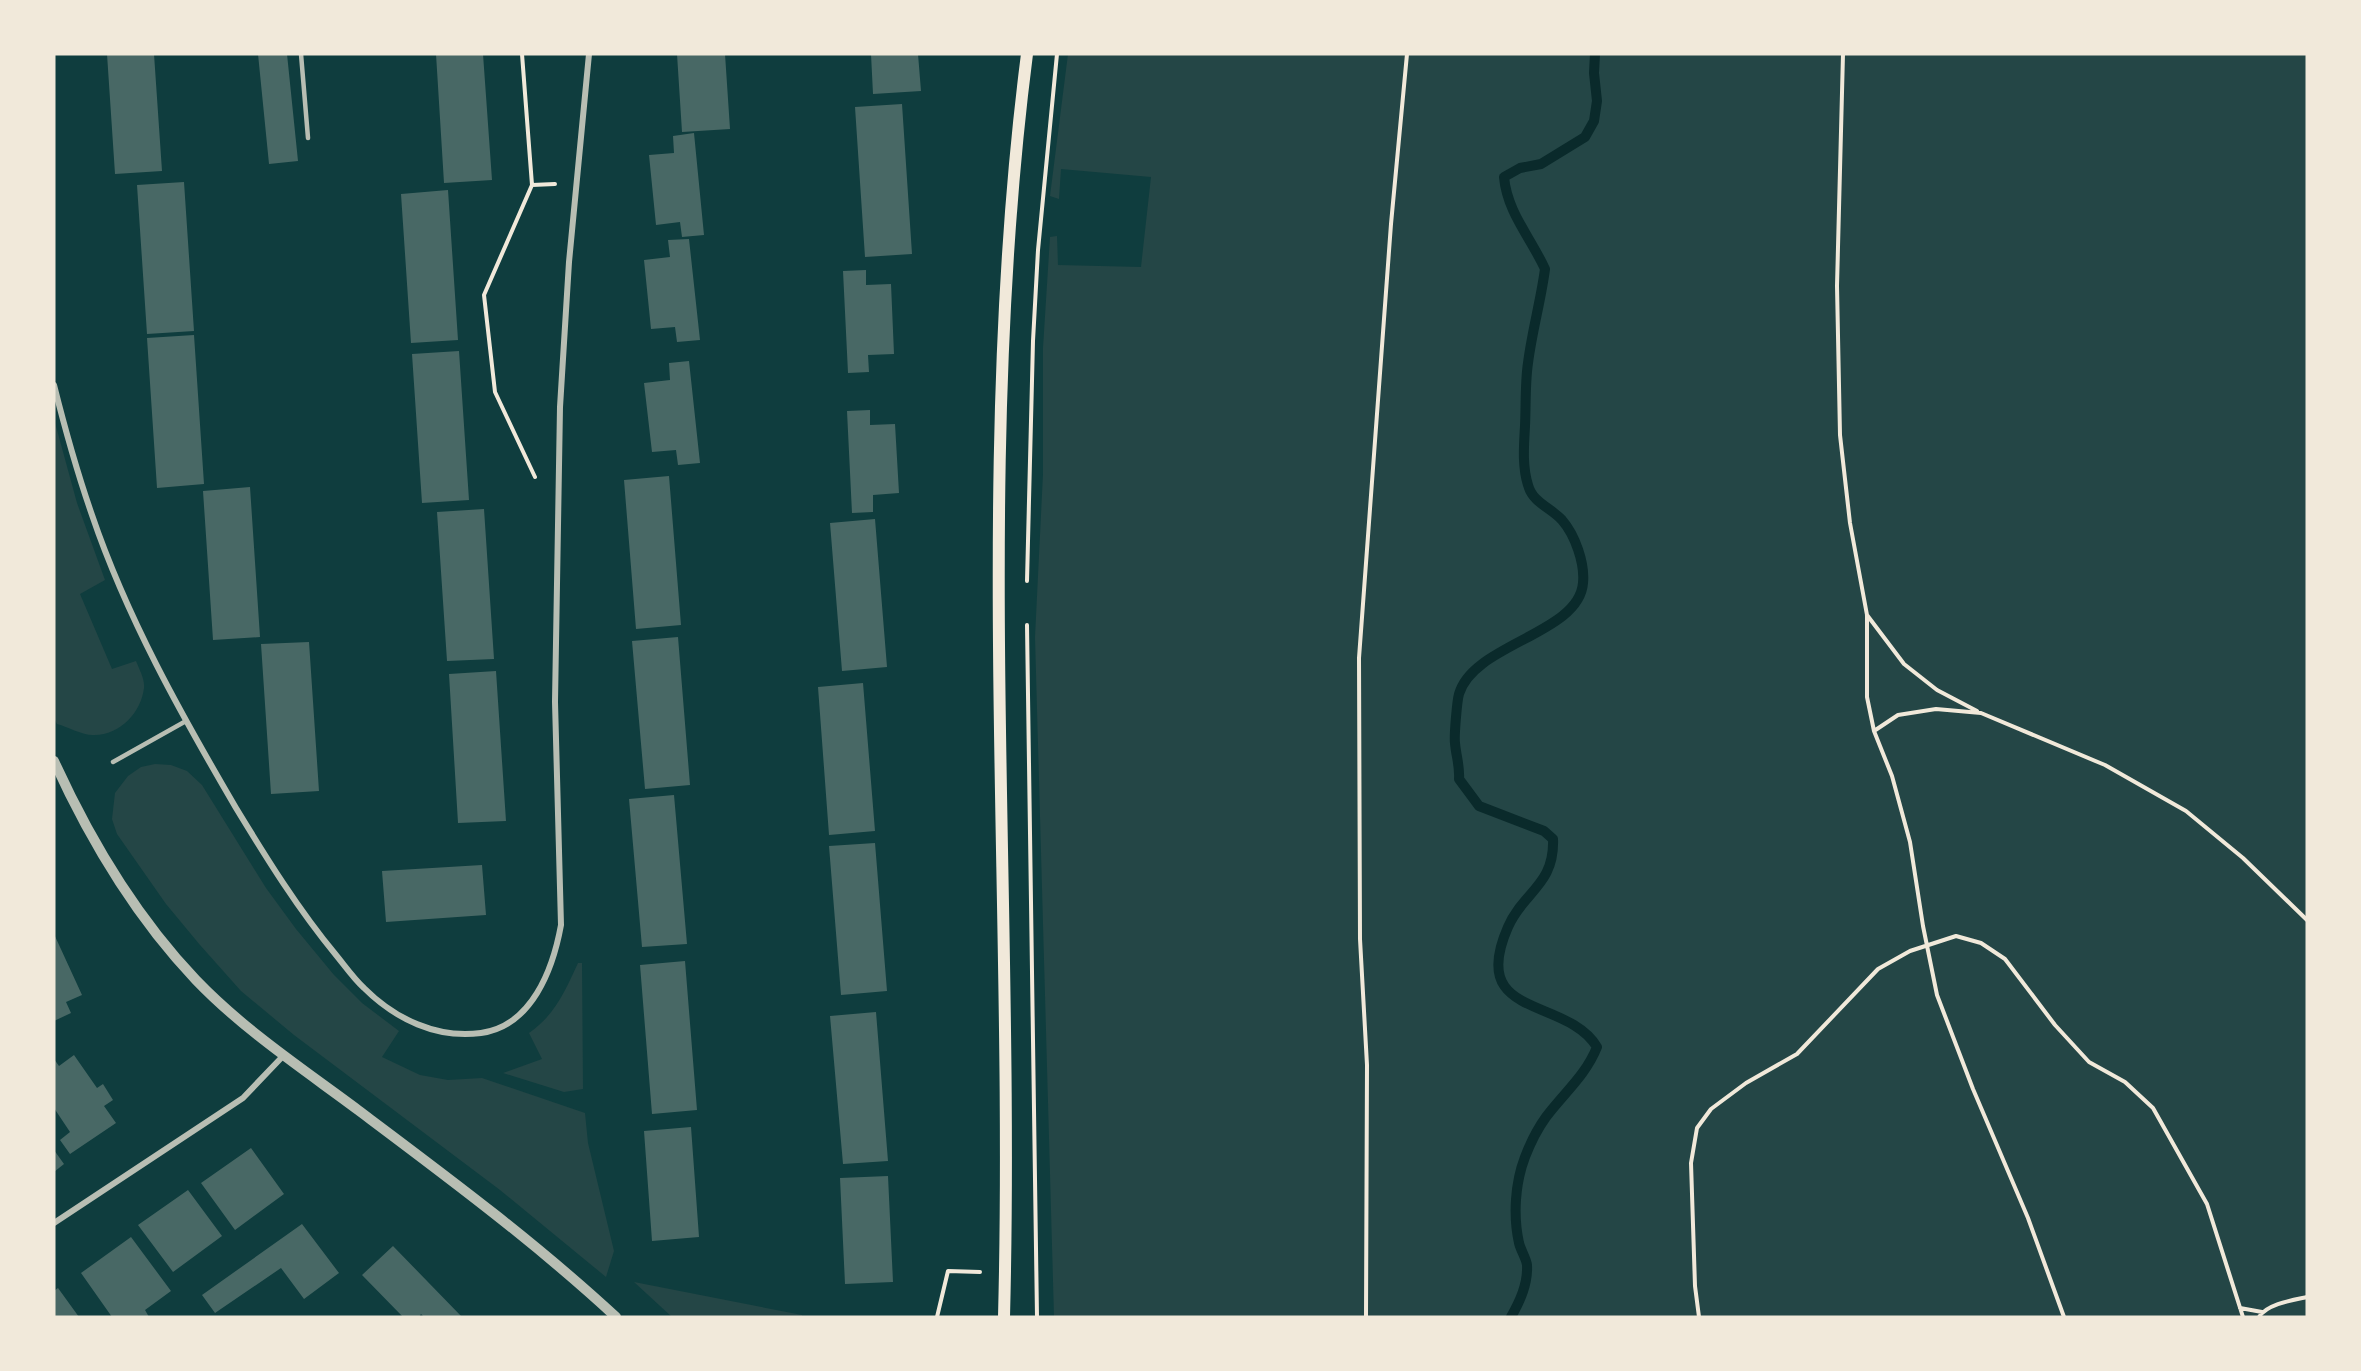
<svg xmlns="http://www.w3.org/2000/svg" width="2361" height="1371" font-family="'Fira Sans Condensed',sans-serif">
  <rect width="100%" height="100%" fill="#0f3d3e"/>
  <path fill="#244646" d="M 1068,54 L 2307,54 L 2307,1317 L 1054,1317 L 1035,637 L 1043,474 L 1043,348 L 1050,237 L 1057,236 L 1058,265 L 1141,267 L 1151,177 L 1061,169 L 1059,199 L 1050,196 Z
    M 54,419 L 77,503 L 105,580 L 80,594 L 112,669 L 136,661 C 139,669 145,679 144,688 C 141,713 119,736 93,735 C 82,735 68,727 57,724 L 54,718 Z
    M 155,764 L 171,765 L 187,771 L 202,785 L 266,888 L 296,929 L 334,975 L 362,1003 L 399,1031 L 382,1057 L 420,1075 L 448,1080 L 482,1078 L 585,1113 L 588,1143 L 614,1251 L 606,1277 L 500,1190 L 294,1035 L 241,991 L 200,945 L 166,904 L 117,834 L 112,819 L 115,793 L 128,776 L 141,767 Z
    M 578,963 L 582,963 L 583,1089 L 564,1092 L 503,1073 L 542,1059 L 529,1033 C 555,1015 565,991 578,963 Z
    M 634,1282 L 802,1315 L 802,1317 L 672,1317 Z"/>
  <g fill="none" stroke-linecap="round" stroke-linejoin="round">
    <path stroke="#0a2a2b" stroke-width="10" d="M 1511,1317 C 1520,1301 1528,1284 1527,1265 C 1526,1258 1521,1251 1519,1243 C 1513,1216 1515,1183 1525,1157 C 1530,1144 1538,1128 1546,1117 C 1564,1093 1586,1075 1597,1047 C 1566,996 1467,1020 1508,927 C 1523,892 1555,885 1553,839 L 1544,831 L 1479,806 L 1459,779 C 1460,766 1456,756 1455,743 C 1454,736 1457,701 1459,694 C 1473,644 1579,634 1583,583 C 1585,563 1575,535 1562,520 C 1550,507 1533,503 1528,485 C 1522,466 1524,445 1525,426 C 1526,405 1525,383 1528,363 C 1532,331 1541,300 1545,269 C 1531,238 1507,212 1504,177 L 1520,168 L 1541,164 L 1585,137 L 1594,121 L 1597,101 L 1594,73 L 1595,54"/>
  </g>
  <path fill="#486865" d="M 107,54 L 154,54 L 162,171 L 115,174 Z
    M 258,54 L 287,54 L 298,161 L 269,164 Z
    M 436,54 L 483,54 L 492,180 L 444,183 Z
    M 677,54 L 725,54 L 730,129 L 682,132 Z
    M 871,54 L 918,54 L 921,91 L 873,94 Z
    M 902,104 L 912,254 L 865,257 L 855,107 Z
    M 694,133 L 704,235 L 682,237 L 680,222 L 656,225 L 649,155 L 674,153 L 673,136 Z
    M 184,182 L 194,331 L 147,334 L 137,185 Z
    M 448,190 L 458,340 L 411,343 L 401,194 Z
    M 689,239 L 700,340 L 677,342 L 675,327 L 651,329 L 644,260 L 670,257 L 668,240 Z
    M 866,270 L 866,285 L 891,284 L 894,354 L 868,355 L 869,372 L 848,373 L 843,271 Z
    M 194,335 L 204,484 L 157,488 L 147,338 Z
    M 459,351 L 469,500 L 422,503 L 412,354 Z
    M 689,361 L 700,463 L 678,465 L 676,450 L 652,452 L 644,383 L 670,380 L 669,363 Z
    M 870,410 L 870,425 L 895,424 L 899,493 L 873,495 L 873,512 L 852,513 L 847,411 Z
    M 669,476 L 681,625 L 636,629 L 624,480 Z
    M 250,487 L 260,637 L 213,640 L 203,491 Z
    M 484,509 L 494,659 L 447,661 L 437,512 Z
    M 875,519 L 887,667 L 842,671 L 830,523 Z
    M 678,637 L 690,785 L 645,789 L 632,641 Z
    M 309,642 L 319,791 L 271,794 L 261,644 Z
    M 496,671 L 506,821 L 458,823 L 449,674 Z
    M 863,683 L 875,831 L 829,835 L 818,687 Z
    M 674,795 L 687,944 L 642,947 L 629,799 Z
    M 875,843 L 887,991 L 841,995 L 829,846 Z
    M 482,865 L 486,915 L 386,922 L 382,871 Z
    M 54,934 L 82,995 L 66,1002 L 71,1013 L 54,1021 Z
    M 685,961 L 697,1110 L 652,1114 L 640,965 Z
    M 876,1012 L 888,1161 L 843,1164 L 830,1016 Z
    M 74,1055 L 97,1088 L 103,1084 L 113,1100 L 104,1106 L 116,1123 L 70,1154 L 60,1140 L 70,1132 L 54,1108 L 54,1059 L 59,1066 Z
    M 691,1127 L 699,1237 L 652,1241 L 644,1131 Z
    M 251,1148 L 284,1194 L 235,1230 L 201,1183 Z
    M 54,1150 L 64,1164 L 54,1172 Z
    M 888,1176 L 893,1282 L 845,1284 L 840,1178 Z
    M 188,1190 L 222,1236 L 173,1272 L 138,1225 Z
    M 302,1224 L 339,1273 L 304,1299 L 281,1268 L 215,1313 L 202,1295 Z
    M 131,1237 L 171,1291 L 145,1310 L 149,1317 L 112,1317 L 81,1273 Z
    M 393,1246 L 462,1317 L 424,1317 L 421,1314 L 419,1317 L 403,1317 L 362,1275 Z
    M 58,1288 L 79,1317 L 54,1317 L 54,1291 Z"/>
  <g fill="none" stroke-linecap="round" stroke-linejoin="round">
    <path stroke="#f1e9da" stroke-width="4" d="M 522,54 L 532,185 L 484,295 L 495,392 L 535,477
      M 1843,54 L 1837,286 L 1840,435 L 1850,523 L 1867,615 L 1867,697 L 1874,731 L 1892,776 L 1910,842 L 1923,926 L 1937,995 L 1973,1089 L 2028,1218 L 2064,1317
      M 532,185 L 555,184
      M 1027,581 L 1033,341 L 1038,250 L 1057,54
      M 1867,615 L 1904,664 L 1937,690 L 1977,711
      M 1027,625 L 1037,1317
      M 1874,731 L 1898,715 L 1936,709 L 1981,713 L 2105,765 L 2186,811 L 2243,858 L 2307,920
      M 2240,1308 L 2262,1312
      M 937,1317 L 948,1271 L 980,1272
      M 1366,1317 L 1367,1065 L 1360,939 L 1359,658 L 1391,224 L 1407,54
      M 1699,1317 L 1695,1286 L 1691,1163 L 1697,1128 L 1711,1109 L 1746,1083 L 1797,1054 L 1878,969 L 1910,951 L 1956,936 L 1981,943 L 2005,959 L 2055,1025 L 2089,1062 L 2125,1082 L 2153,1108 L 2207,1204 L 2243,1317
      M 2259,1317 C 2267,1304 2293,1300 2307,1297"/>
    <path stroke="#b8beb3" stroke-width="4.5" d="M 301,54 L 308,138
      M 113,762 L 186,721"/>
    <path stroke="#b8beb3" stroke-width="6" d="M 54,385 C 65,429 77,472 92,515 C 127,618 181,714 236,808 C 267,859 298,909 336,955 C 345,966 354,979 364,988 C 395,1019 437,1039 481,1033 C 532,1026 553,969 561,925 L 555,702 L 560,407 L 569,262 L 589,54
      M 54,1223 L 243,1098 L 284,1055"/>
    <path stroke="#b8beb3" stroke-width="10" d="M 54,761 C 90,840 136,917 196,980 C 244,1030 303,1069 358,1110 C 446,1176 535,1242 616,1317"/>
    <path stroke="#f1e9da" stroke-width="12" d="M 1004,1317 C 1015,896 973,473 1027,54"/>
  </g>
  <rect width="2361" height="1371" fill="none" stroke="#f1e9da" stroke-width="111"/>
</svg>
